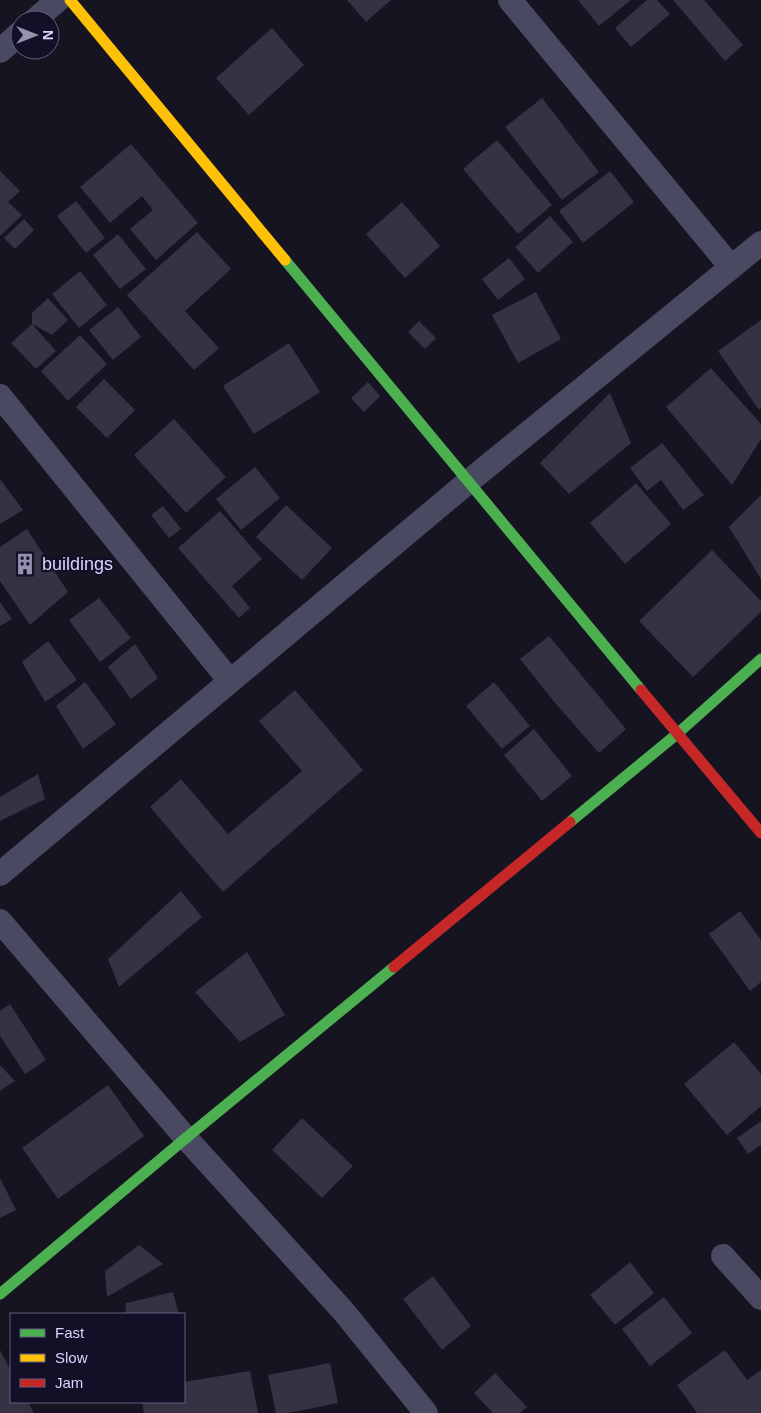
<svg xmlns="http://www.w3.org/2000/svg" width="761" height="1413" font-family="Arial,sans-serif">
  <rect width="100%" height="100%" fill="#161421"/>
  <path fill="#343243" d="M 347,0 L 391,0 L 366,22 Z
    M 578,0 L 631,0 L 599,26 Z
    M 647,0 L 657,0 L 670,14 L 631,47 L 615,28 Z
    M 673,0 L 704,0 L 743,45 L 725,61 Z
    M 272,28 L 304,65 L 249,115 L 216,78 Z
    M 542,98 L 599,172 L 562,200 L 505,127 Z
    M 497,140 L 552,205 L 518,234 L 463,169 Z
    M 131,144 L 198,223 L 156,260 L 130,229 L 153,210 L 142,196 L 110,223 L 80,187 Z
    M 0,171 L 20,191 L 8,202 L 22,215 L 0,236 Z
    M 610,171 L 634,202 L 583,243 L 559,211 Z
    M 76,201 L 105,238 L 86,253 L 57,216 Z
    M 402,202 L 440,246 L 405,278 L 366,234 Z
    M 550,216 L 573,242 L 538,273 L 515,247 Z
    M 24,219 L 34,230 L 15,249 L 4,238 Z
    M 197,232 L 231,269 L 185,311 L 219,348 L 194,370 L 127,295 Z
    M 118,234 L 146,269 L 120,289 L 93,255 Z
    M 509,258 L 525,279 L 498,300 L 482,279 Z
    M 80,271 L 107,305 L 79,328 L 52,294 Z
    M 536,292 L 561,339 L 518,363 L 492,315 Z
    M 48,298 L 68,320 L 52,335 L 32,324 L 32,313 Z
    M 118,307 L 141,337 L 113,360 L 89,330 Z
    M 761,320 L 761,408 L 759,410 L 718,351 Z
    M 419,321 L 436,338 L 425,349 L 408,332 Z
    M 32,324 L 56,351 L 36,369 L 11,343 Z
    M 80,335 L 107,364 L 68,401 L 41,371 Z
    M 289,343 L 320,392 L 254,434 L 223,386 Z
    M 711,368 L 761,424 L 761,439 L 732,485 L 666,407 Z
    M 104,379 L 135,410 L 107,438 L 76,407 Z
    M 368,382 L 380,396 L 364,412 L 351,398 Z
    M 610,393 L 631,443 L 569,494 L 540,463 Z
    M 174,419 L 226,477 L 186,513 L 134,455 Z
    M 662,443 L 704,495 L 683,510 L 661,480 L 647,491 L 630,468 Z
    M 255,467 L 280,498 L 241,530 L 216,499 Z
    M 0,479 L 23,510 L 0,524 Z
    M 636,483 L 671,524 L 625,564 L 590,523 Z
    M 761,495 L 761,579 L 729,527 Z
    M 286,505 L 332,548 L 302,580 L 256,537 Z
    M 163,506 L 181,529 L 169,538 L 151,515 Z
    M 220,511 L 262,559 L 232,586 L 250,608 L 239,618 L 178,548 Z
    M 27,529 L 68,592 L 30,625 L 0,581 L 0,547 Z
    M 712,550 L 761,601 L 761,612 L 693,677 L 639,621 Z
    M 99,598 L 131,638 L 100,662 L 69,620 Z
    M 0,602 L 12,619 L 0,626 Z
    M 549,636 L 626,729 L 599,753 L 556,704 L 520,659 Z
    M 48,641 L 77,680 L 45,702 L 22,662 Z
    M 135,644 L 158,678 L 131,699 L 108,667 Z
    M 85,682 L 116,724 L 83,749 L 56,706 Z
    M 494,682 L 530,726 L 502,749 L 466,706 Z
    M 295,690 L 363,770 L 223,892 L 150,807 L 181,779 L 228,834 L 302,771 L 259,721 Z
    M 534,729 L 572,776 L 542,801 L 504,755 Z
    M 38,774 L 45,799 L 0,821 L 0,797 Z
    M 181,891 L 202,917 L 119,987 L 108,959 Z
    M 740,911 L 761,940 L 761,982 L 750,991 L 709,934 Z
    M 247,952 L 285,1015 L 240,1042 L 195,992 Z
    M 10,1004 L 46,1060 L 25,1074 L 0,1036 L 0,1011 Z
    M 734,1042 L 761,1074 L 761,1106 L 727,1135 L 684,1084 Z
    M 0,1065 L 15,1081 L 0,1091 Z
    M 108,1085 L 144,1136 L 58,1199 L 22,1148 Z
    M 302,1118 L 353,1166 L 322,1198 L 272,1150 Z
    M 761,1121 L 761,1145 L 748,1154 L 737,1138 Z
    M 0,1178 L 16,1210 L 0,1218 Z
    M 139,1245 L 163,1264 L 107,1297 L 105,1271 Z
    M 630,1262 L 654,1293 L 615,1325 L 590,1295 Z
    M 433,1276 L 471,1326 L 442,1350 L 403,1299 Z
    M 173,1292 L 179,1314 L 125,1314 L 126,1303 Z
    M 664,1297 L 692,1333 L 650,1366 L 622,1329 Z
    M 0,1350 L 11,1371 L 11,1402 L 28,1402 L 34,1413 L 0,1413 Z
    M 725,1350 L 747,1380 L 761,1370 L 761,1413 L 697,1413 L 677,1385 Z
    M 330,1363 L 338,1403 L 289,1413 L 276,1413 L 268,1375 Z
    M 250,1371 L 258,1413 L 144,1413 L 142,1402 L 184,1402 L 184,1382 Z
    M 495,1373 L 527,1407 L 520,1413 L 493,1413 L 474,1393 Z"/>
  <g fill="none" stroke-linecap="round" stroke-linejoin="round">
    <path stroke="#4a4962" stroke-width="24" d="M 510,0 L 731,267
      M 35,20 L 58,0
      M 0,51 L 20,33
      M 0,396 L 230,681
      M 0,874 L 468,482 L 761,243
      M 0,921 L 186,1138 L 344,1312 L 426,1413
      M 723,1256 L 761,1298"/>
    <path stroke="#4caf50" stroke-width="11" d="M 285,260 L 641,690
      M 570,822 L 677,734 L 761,659
      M 0,1294 L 186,1138 L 394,967"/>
    <path stroke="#ffc107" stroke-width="11" d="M 70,0 L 285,260"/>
    <path stroke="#c62828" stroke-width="11" d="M 641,690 L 761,833
      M 394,967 L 570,822"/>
  </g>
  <defs>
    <g id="building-bare" transform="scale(1.725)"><path d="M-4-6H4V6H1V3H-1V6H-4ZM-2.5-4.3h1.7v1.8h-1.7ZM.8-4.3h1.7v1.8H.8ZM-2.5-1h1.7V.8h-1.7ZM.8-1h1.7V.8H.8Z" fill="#9591b1" stroke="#130f26" stroke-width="2.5" paint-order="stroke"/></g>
  </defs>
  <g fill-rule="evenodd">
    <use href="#building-bare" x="25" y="564"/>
  </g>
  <g text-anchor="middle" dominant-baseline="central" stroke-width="4.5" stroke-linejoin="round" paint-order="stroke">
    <g font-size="18" fill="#d9d4ff" stroke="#130f26" text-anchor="start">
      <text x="42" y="564">buildings</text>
    </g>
  </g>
  <rect x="10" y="1313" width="175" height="90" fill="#130f26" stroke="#625e7d"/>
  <rect x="20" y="1329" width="25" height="8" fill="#4caf50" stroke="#625e7d"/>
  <text x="55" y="1338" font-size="15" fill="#d9d4ff">Fast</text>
  <rect x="20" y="1354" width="25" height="8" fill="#ffc107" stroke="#625e7d"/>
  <text x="55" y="1363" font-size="15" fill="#d9d4ff">Slow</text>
  <rect x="20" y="1379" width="25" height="8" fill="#c62828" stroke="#625e7d"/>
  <text x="55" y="1388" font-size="15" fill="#d9d4ff">Jam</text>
  <g transform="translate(35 35) rotate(90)"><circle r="24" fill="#130f26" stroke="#625e7d"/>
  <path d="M0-4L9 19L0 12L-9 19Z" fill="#9591b1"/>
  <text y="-8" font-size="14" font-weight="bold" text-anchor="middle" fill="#d9d4ff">N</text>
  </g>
</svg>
